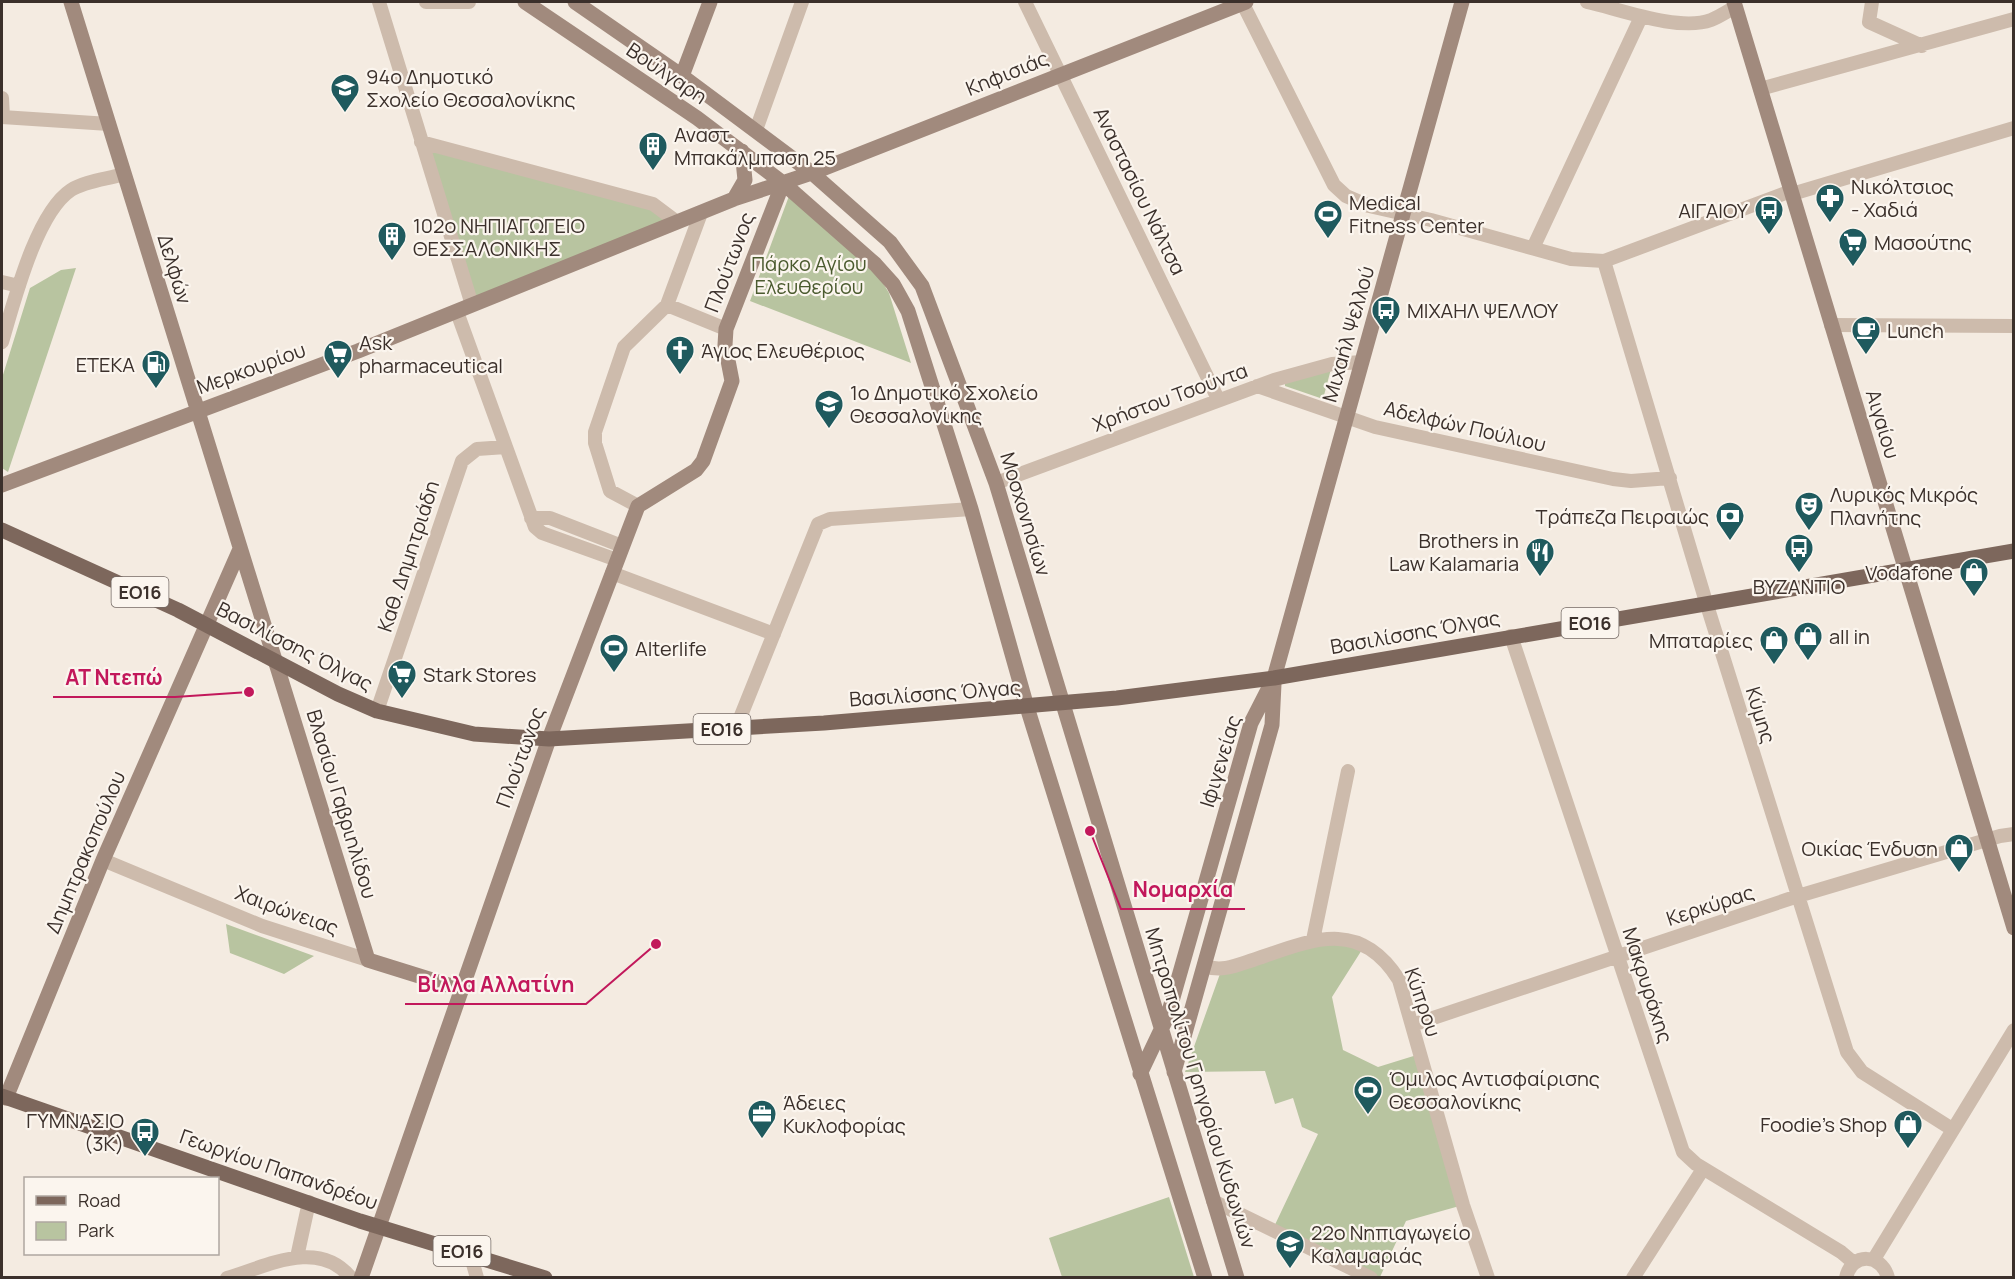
<svg xmlns="http://www.w3.org/2000/svg" width="2015" height="1279" font-family="Manrope,sans-serif">
  <rect width="100%" height="100%" fill="#f4ebe1"/>
  <path fill="#b8c4a0" d="M 421,142 L 653,204 L 677,222 L 472,305 Z
    M 789,196 L 880,278 L 889,293 L 911,363 L 750,301 Z
    M 76,268 L 8,472 L 2,468 L 2,378 L 30,288 L 61,270 Z
    M 1331,369 L 1323,399 L 1285,386 L 1285,383 Z
    M 226,924 L 314,956 L 284,974 L 230,953 Z
    M 1313,940 L 1365,945 L 1332,997 L 1343,1050 L 1378,1067 L 1420,1054 L 1463,1205 L 1406,1221 L 1380,1277 L 1371,1277 L 1272,1231 L 1318,1134 L 1302,1127 L 1293,1098 L 1275,1104 L 1265,1071 L 1185,1072 L 1221,971 Z
    M 1169,1197 L 1194,1277 L 1062,1277 L 1049,1238 Z"/>
  <g fill="none" stroke-linecap="round" stroke-linejoin="round">
    <path stroke="#cdbbac" stroke-width="14" d="M 379,2 L 472,305
      M 426,2 L 469,2
      M 1025,2 L 1218,399
      M 1242,2 L 1334,185 L 1346,196 L 1369,206 L 1431,220 L 1571,259 L 1604,261 L 1791,191
      M 1587,2 C 1619,9 1679,32 1711,20 C 1719,17 1728,11 1735,7
      M 1872,2 L 1869,22 L 1922,46
      M 1760,89 L 2014,19
      M 2,98 L 3,117
      M 2,117 L 109,124
      M 756,130 L 802,2
      M 421,142 L 653,204 L 677,222
      M 1792,194 L 2014,128
      M 1533,248 L 1641,17
      M 1604,261 L 1706,602 L 1847,1052 L 1862,1072 L 1952,1129
      M 2,282 L 19,286
      M 667,305 L 726,329
      M 457,312 L 535,527 L 542,533 L 617,560
      M 1831,325 L 2014,326
      M 2,342 C 14,302 36,213 71,190 C 85,181 108,179 124,174
      M 1257,386 L 1375,427 L 1613,479 L 1631,481 L 1670,478
      M 996,483 L 1274,380 L 1332,364 L 1362,362
      M 638,506 L 610,491 L 595,443 L 595,432 L 624,347 L 667,305 L 701,213
      M 531,518 L 550,518 L 622,546
      M 612,573 L 774,634
      M 1511,636 L 1683,1152 L 1696,1164 L 1841,1252 L 1854,1263
      M 377,711 L 462,461 L 477,449 L 506,447
      M 736,728 L 818,524 L 830,519 L 971,509
      M 103,860 L 262,926 L 368,960
      M 1313,940 L 1348,771
      M 1204,966 C 1222,972 1235,966 1253,960 C 1311,940 1359,917 1399,980 L 1463,1205 L 1488,1278
      M 1412,1025 L 1798,896 L 2000,836 L 2014,834
      M 1213,1201 L 1371,1278
      M 470,1253 L 477,1278
      M 297,1257 L 309,1202
      M 1874,1259 L 2014,1030
      M 227,1278 C 267,1266 319,1238 351,1278
      M 1633,1278 L 1703,1169
      M 1846,1278 C 1851,1252 1882,1253 1888,1278"/>
    <path stroke="#a18a7d" stroke-width="15" d="M 71,2 L 368,960 L 461,989
      M 525,2 L 697,118 L 783,183 L 875,264 L 893,284 L 908,311 L 971,509 L 1027,707 L 1205,1278
      M 575,2 L 682,76 L 812,173 L 890,242 L 922,286 L 996,483 L 1237,1278
      M 1734,2 L 2014,928
      M 682,76 L 710,2
      M 734,199 L 745,180 L 742,151
      M 2,485 L 358,351 L 734,199 L 812,173 L 1246,2
      M 1174,1072 L 1272,725 L 1274,684
      M 1140,1074 L 1168,1015 L 1251,723 L 1274,678 L 1462,2
      M 6,1098 L 103,860 L 240,549
      M 361,1278 L 549,739 L 638,506 L 696,470 L 703,461 L 732,381 L 725,345 L 726,329 L 783,183"/>
    <path stroke="#7d675c" stroke-width="15" d="M 2,530 L 178,610 L 338,694 L 377,711 L 474,734 L 549,739 L 824,723 L 1117,698 L 1274,678 L 2014,551
      M 2,1096 L 360,1221 L 545,1278"/>
  </g>
  <defs>
    <g id="school-pin" transform="scale(1.5)"><path d="M0 17L-7.5 6A9.5 9.5 0 1 1 7.5 6Z" fill="#1f5a5e" stroke="#fbf5ee"/><path d="M0-5L7-2L0 1L-7-2ZM-4 1L0 2.5L4 1V4Q0 6-4 4Z" fill="#fff"/></g>
    <g id="building-pin" transform="scale(1.5)"><path d="M0 17L-7.5 6A9.5 9.5 0 1 1 7.5 6Z" fill="#1f5a5e" stroke="#fbf5ee"/><path d="M-4-6H4V6H1V3H-1V6H-4ZM-2.5-4.3h1.7v1.8h-1.7ZM.8-4.3h1.7v1.8H.8ZM-2.5-1h1.7V.8h-1.7ZM.8-1h1.7V.8H.8Z" fill="#fff"/></g>
    <g id="pharmacy-pin" transform="scale(1.5)"><path d="M0 17L-7.5 6A9.5 9.5 0 1 1 7.5 6Z" fill="#1f5a5e" stroke="#fbf5ee"/><path d="M-2-6h4v4h4v4h-4v4h-4v-4h-4v-4h4Z" fill="#fff"/></g>
    <g id="bus-pin" transform="scale(1.5)"><path d="M0 17L-7.5 6A9.5 9.5 0 1 1 7.5 6Z" fill="#1f5a5e" stroke="#fbf5ee"/><path d="M-5-6H5V4H4V6H2V4H-2V6H-4V4H-5ZM-3.5-4V0h7V-4ZM-3.5 1.2v1.5H-2V1.2ZM2 1.2v1.5H3.5V1.2Z" fill="#fff"/></g>
    <g id="stadium-pin" transform="scale(1.5)"><path d="M0 17L-7.5 6A9.5 9.5 0 1 1 7.5 6Z" fill="#1f5a5e" stroke="#fbf5ee"/><path d="M0-5a6.5 5 0 1 0 0 10a6.5 5 0 1 0 0-10ZM-3.5-1.8h7v3.6h-7Z" fill="#fff"/></g>
    <g id="supermarket-pin" transform="scale(1.5)"><path d="M0 17L-7.5 6A9.5 9.5 0 1 1 7.5 6Z" fill="#1f5a5e" stroke="#fbf5ee"/><path d="M-6-5.5h2.5l.6 2H6L4.5 2H-2.5L-4.4-4H-6ZM-1.5 3.2a1.3 1.3 0 1 0 .1 0ZM3 3.2a1.3 1.3 0 1 0 .1 0Z" fill="#fff"/></g>
    <g id="cafe-pin" transform="scale(1.5)"><path d="M0 17L-7.5 6A9.5 9.5 0 1 1 7.5 6Z" fill="#1f5a5e" stroke="#fbf5ee"/><path d="M-5.5-4.5H6V0H3Q3 3.5 0 3.5H-2.5Q-5.5 3.5-5.5 0ZM3-3.2v2h1.7v-2ZM-6 4.5H4V6H-6Z" fill="#fff"/></g>
    <g id="church-pin" transform="scale(1.5)"><path d="M0 17L-7.5 6A9.5 9.5 0 1 1 7.5 6Z" fill="#1f5a5e" stroke="#fbf5ee"/><path d="M-1.2-6h2.4v3.5h3.3v2.4h-3.3V6h-2.4V-.1h-3.3v-2.4h3.3Z" fill="#fff"/></g>
    <g id="fuel-pin" transform="scale(1.5)"><path d="M0 17L-7.5 6A9.5 9.5 0 1 1 7.5 6Z" fill="#1f5a5e" stroke="#fbf5ee"/><path d="M-5.5-6h7V0h2V4h1.3V-2.5L3-4.5l.8-.8L6-3V5H2.5V1h-1V6h-7ZM-4.2-4.7v3.2H.2V-4.7Z" fill="#fff"/></g>
    <g id="theatre-pin" transform="scale(1.5)"><path d="M0 17L-7.5 6A9.5 9.5 0 1 1 7.5 6Z" fill="#1f5a5e" stroke="#fbf5ee"/><path d="M-5-5.5Q0-4 5-5.5V0Q5 5 0 6Q-5 5-5 0ZM-3.3-2.5H-1v1.5H-3.3ZM1-2.5H3.3v1.5H1ZM-2.8 1Q0 5.5 2.8 1Z" fill="#fff"/></g>
    <g id="bank-pin" transform="scale(1.5)"><path d="M0 17L-7.5 6A9.5 9.5 0 1 1 7.5 6Z" fill="#1f5a5e" stroke="#fbf5ee"/><path d="M-6-4H6V4H-6ZM0-2.3a2.3 2.3 0 1 0 0 4.6a2.3 2.3 0 1 0 0-4.6Z" fill="#fff"/></g>
    <g id="restaurant-pin" transform="scale(1.5)"><path d="M0 17L-7.5 6A9.5 9.5 0 1 1 7.5 6Z" fill="#1f5a5e" stroke="#fbf5ee"/><path d="M-5-6h1v4h1v-4h1v4h1v-4h1v5L-1.5 .5V6h-2V.5L-5-1ZM5-6V6H3V1.5H1.5Q1.5-4 5-6Z" fill="#fff"/></g>
    <g id="shop-pin" transform="scale(1.5)"><path d="M0 17L-7.5 6A9.5 9.5 0 1 1 7.5 6Z" fill="#1f5a5e" stroke="#fbf5ee"/><path d="M-5-2.5h2.3a2.7 3.5 0 0 1 5.4 0H5L5.5 6h-11ZM-1.5-2.5h3a1.5 2.3 0 0 0-3 0Z" fill="#fff"/></g>
    <g id="office-pin" transform="scale(1.5)"><path d="M0 17L-7.5 6A9.5 9.5 0 1 1 7.5 6Z" fill="#1f5a5e" stroke="#fbf5ee"/><path d="M-6-3h4V-5.5h4V-3h4V5H-6ZM-1-4.5V-3h2v-1.5ZM-6 0V1H6V0Z" fill="#fff"/></g>
  </defs>
  <g fill-rule="evenodd">
    <use href="#school-pin" x="345" y="88"/>
    <use href="#building-pin" x="653" y="146"/>
    <use href="#pharmacy-pin" x="1830" y="198"/>
    <use href="#bus-pin" x="1769" y="210"/>
    <use href="#stadium-pin" x="1328" y="214"/>
    <use href="#building-pin" x="392" y="236"/>
    <use href="#supermarket-pin" x="1853" y="242"/>
    <use href="#bus-pin" x="1386" y="310"/>
    <use href="#cafe-pin" x="1866" y="330"/>
    <use href="#church-pin" x="680" y="350"/>
    <use href="#supermarket-pin" x="338" y="354"/>
    <use href="#fuel-pin" x="156" y="364"/>
    <use href="#school-pin" x="829" y="404"/>
    <use href="#theatre-pin" x="1809" y="506"/>
    <use href="#bank-pin" x="1730" y="516"/>
    <use href="#bus-pin" x="1799" y="548"/>
    <use href="#restaurant-pin" x="1540" y="552"/>
    <use href="#shop-pin" x="1974" y="572"/>
    <use href="#shop-pin" x="1808" y="636"/>
    <use href="#shop-pin" x="1774" y="640"/>
    <use href="#stadium-pin" x="614" y="648"/>
    <use href="#supermarket-pin" x="402" y="674"/>
    <use href="#shop-pin" x="1959" y="848"/>
    <use href="#stadium-pin" x="1368" y="1090"/>
    <use href="#office-pin" x="762" y="1114"/>
    <use href="#shop-pin" x="1908" y="1124"/>
    <use href="#bus-pin" x="145" y="1132"/>
    <use href="#school-pin" x="1290" y="1244"/>
  </g>
  <g text-anchor="middle" dominant-baseline="central" stroke-width="4.5" stroke-linejoin="round" paint-order="stroke">
    <g fill="#fbf5ee" stroke="#756b66" stroke-width="1.5">
      <rect x="111.5" y="577" width="57" height="30" rx="4.5"/>
      <rect x="1561.5" y="608" width="57" height="30" rx="4.5"/>
      <rect x="693.5" y="714" width="57" height="30" rx="4.5"/>
      <rect x="433.5" y="1236" width="57" height="30" rx="4.5"/>
    </g>
    <g font-size="18" font-weight="bold" fill="#3b302b">
      <text x="140" y="592">ΕΟ16</text>
      <text x="1590" y="623">ΕΟ16</text>
      <text x="722" y="729">ΕΟ16</text>
      <text x="462" y="1251">ΕΟ16</text>
    </g>
    <g font-size="20" fill="#3b302b" stroke="#fbf5ee">
      <text transform="translate(667 73) rotate(34)">Βούλγαρη</text>
      <text transform="translate(1007 73) rotate(-22)">Κηφισιάς</text>
      <text transform="translate(1140 191) rotate(64)">Αναστασίου Νάλτσα</text>
      <text transform="translate(729 262) rotate(-69)">Πλούτωνος</text>
      <text transform="translate(175 269) rotate(73)">Δελφών</text>
      <text transform="translate(1348 334) rotate(-74)">Μιχαήλ Ψελλού</text>
      <text transform="translate(251 368) rotate(-20)">Μερκουρίου</text>
      <text transform="translate(1170 397) rotate(-20)">Χρήστου Τσούντα</text>
      <text transform="translate(1883 424) rotate(73)">Αιγαίου</text>
      <text transform="translate(1465 426) rotate(13)">Αδελφών Πούλιου</text>
      <text transform="translate(1026 514) rotate(73)">Μοσχονησίων</text>
      <text transform="translate(408 556) rotate(-72)">Καθ. Δημητριάδη</text>
      <text transform="translate(1415 632) rotate(-10)">Βασιλίσσης Όλγας</text>
      <text transform="translate(295 646) rotate(27)">Βασιλίσσης Όλγας</text>
      <text transform="translate(935 693) rotate(-4)">Βασιλίσσης Όλγας</text>
      <text transform="translate(1761 715) rotate(73)">Κύμης</text>
      <text transform="translate(520 757) rotate(-70)">Πλούτωνος</text>
      <text transform="translate(1220 761) rotate(-73)">Ιφιγενείας</text>
      <text transform="translate(342 804) rotate(73)">Βλασίου Γαβριηλίδου</text>
      <text transform="translate(85 852) rotate(-67)">Δημητρακοπούλου</text>
      <text transform="translate(1710 905) rotate(-18)">Κερκύρας</text>
      <text transform="translate(287 910) rotate(20)">Χαιρώνειας</text>
      <text transform="translate(1648 985) rotate(72)">Μακρυράχης</text>
      <text transform="translate(1423 1002) rotate(71)">Κύπρου</text>
      <text transform="translate(1201 1088) rotate(73)">Μητροπολίτου Γρηγορίου Κυδωνιών</text>
      <text transform="translate(279 1169) rotate(19)">Γεωργίου Παπανδρέου</text>
    </g>
    <g font-size="20" fill="#3b302b" stroke="#fbf5ee" text-anchor="start">
      <text x="366" y="76">94ο Δημοτικό<tspan x="366" dy="23">Σχολείο Θεσσαλονίκης</tspan></text>
      <text x="674" y="134">Αναστ.<tspan x="674" dy="23">Μπακάλμπαση 25</tspan></text>
      <text x="1851" y="186">Νικόλτσιος<tspan x="1851" dy="23">- Χαδιά</tspan></text>
      <text x="1349" y="202">Medical<tspan x="1349" dy="23">Fitness Center</tspan></text>
      <text x="1748" y="210" text-anchor="end">ΑΙΓΑΙΟΥ</text>
      <text x="413" y="225">102ο ΝΗΠΙΑΓΩΓΕΙΟ<tspan x="413" dy="23">ΘΕΣΣΑΛΟΝΙΚΗΣ</tspan></text>
      <text x="1874" y="242">Μασούτης</text>
      <text x="1407" y="310">ΜΙΧΑΗΛ ΨΕΛΛΟΥ</text>
      <text x="1887" y="330">Lunch</text>
      <text x="359" y="342">Ask<tspan x="359" dy="23">pharmaceutical</tspan></text>
      <text x="701" y="350">Άγιος Ελευθέριος</text>
      <text x="135" y="364" text-anchor="end">ΕΤΕΚΑ</text>
      <text x="850" y="392">1ο Δημοτικό Σχολείο<tspan x="850" dy="23">Θεσσαλονίκης</tspan></text>
      <text x="1830" y="494">Λυρικός Μικρός<tspan x="1830" dy="23">Πλανήτης</tspan></text>
      <text x="1709" y="516" text-anchor="end">Τράπεζα Πειραιώς</text>
      <text x="1519" y="540" text-anchor="end">Brothers in<tspan x="1519" dy="23">Law Kalamaria</tspan></text>
      <text x="1953" y="572" text-anchor="end">Vodafone</text>
      <text x="1799" y="586" text-anchor="middle">ΒΥΖΑΝΤΙΟ</text>
      <text x="1829" y="636">all in</text>
      <text x="1753" y="640" text-anchor="end">Μπαταρίες</text>
      <text x="635" y="648">Alterlife</text>
      <text x="423" y="674">Stark Stores</text>
      <text x="1938" y="848" text-anchor="end">Οικίας Ένδυση</text>
      <text x="1389" y="1078">Όμιλος Αντισφαίρισης<tspan x="1389" dy="23">Θεσσαλονίκης</tspan></text>
      <text x="783" y="1102">Άδειες<tspan x="783" dy="23">Κυκλοφορίας</tspan></text>
      <text x="124" y="1120" text-anchor="end">ΓΥΜΝΑΣΙΟ<tspan x="124" dy="23">(3Κ)</tspan></text>
      <text x="1887" y="1124" text-anchor="end">Foodie's Shop</text>
      <text x="1311" y="1232">22ο Νηπιαγωγείο<tspan x="1311" dy="23">Καλαμαριάς</tspan></text>
    </g>
    <g font-size="20" fill="#4a5a2e" stroke="#fbf5ee">
      <text x="809" y="263">Πάρκο Αγίου<tspan x="809" dy="23">Ελευθερίου</tspan></text>
    </g>
  </g>
  <path fill="none" stroke="#c2185b" stroke-width="2" d="M249 692L175 697H53M1090 831L1121 909H1245M656 944L586 1004H405"/>
  <g fill="#c2185b" stroke="#fbf5ee" stroke-width="2">
    <circle cx="249" cy="692" r="6"/>
    <circle cx="1090" cy="831" r="6"/>
    <circle cx="656" cy="944" r="6"/>
  </g>
  <g font-size="21" text-anchor="middle" font-weight="bold" fill="#c2185b" stroke="#fbf5ee" stroke-width="4.5" stroke-linejoin="round" paint-order="stroke">
    <text x="114" y="685">ΑΤ Ντεπώ</text>
    <text x="1183" y="897">Νομαρχία</text>
    <text x="496" y="992">Βίλλα Αλλατίνη</text>
  </g>
  <rect width="2015" height="1279" fill="none" stroke="#3b302b" stroke-width="6"/>
  <rect x="24" y="1177" width="195" height="78" fill="#fbf5ee" stroke="#aea6a0" stroke-width="1.5"/>
  <rect x="36" y="1196" width="30" height="9" fill="#7d675c" stroke="#aea6a0" stroke-width="1.5"/>
  <text x="78" y="1207" font-size="18" fill="#3b302b">Road</text>
  <rect x="36" y="1222" width="30" height="18" fill="#b8c4a0" stroke="#aea6a0" stroke-width="1.5"/>
  <text x="78" y="1237" font-size="18" fill="#3b302b">Park</text>
</svg>
